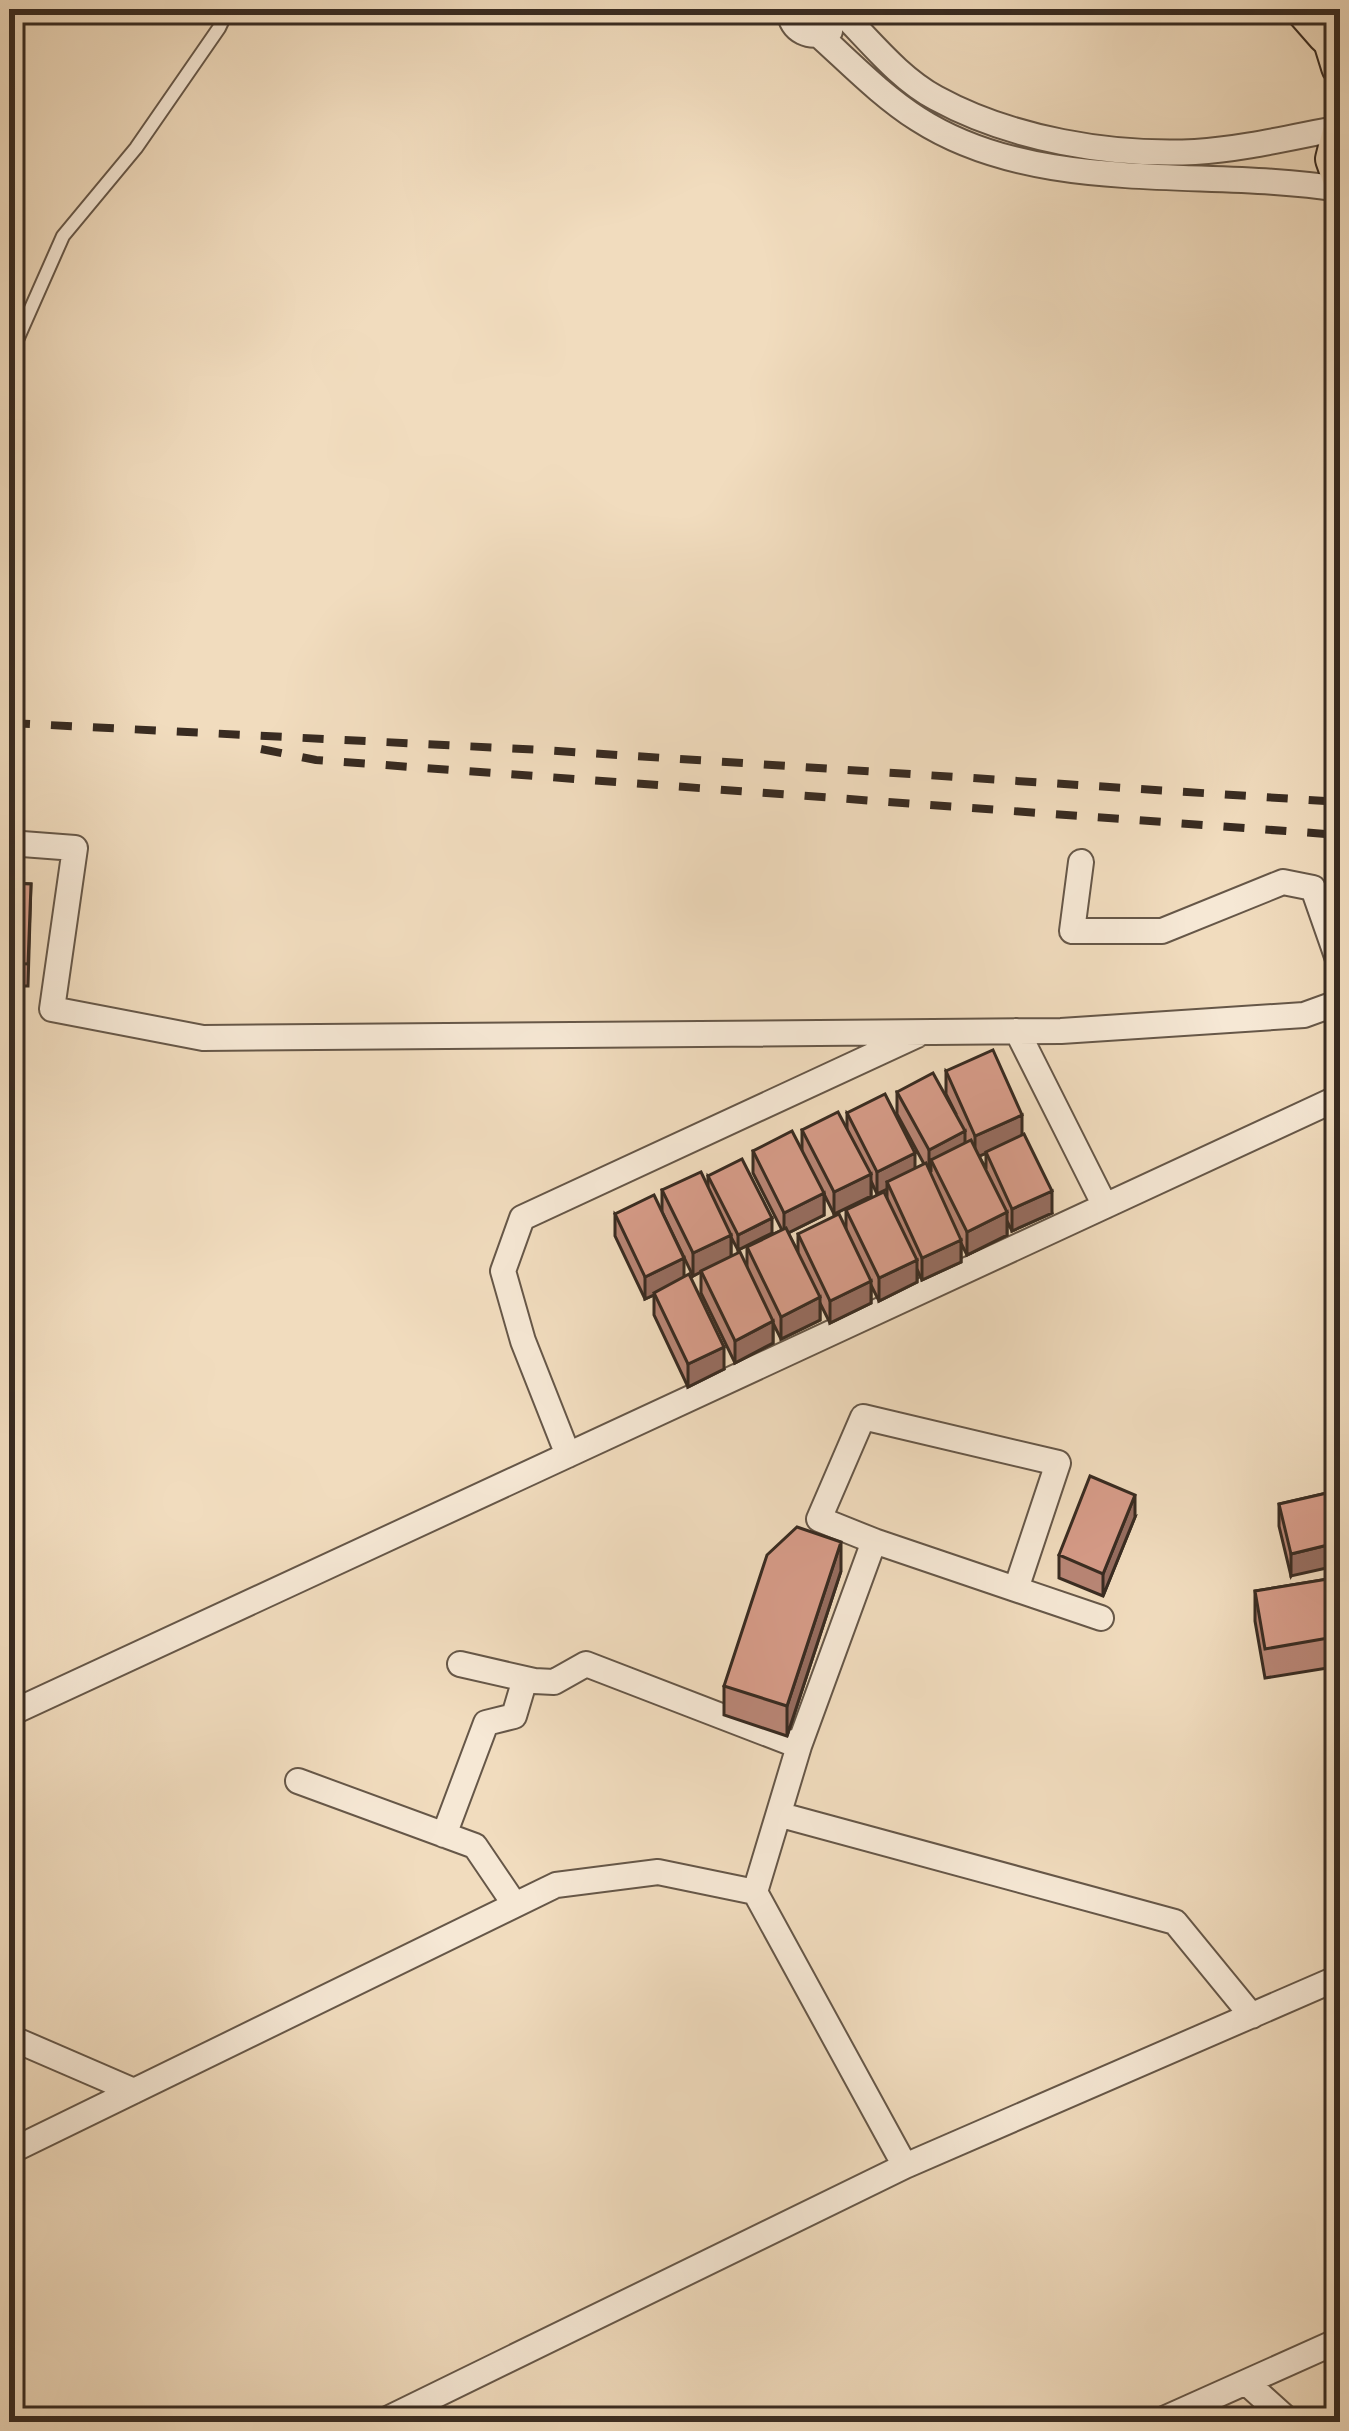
<svg xmlns="http://www.w3.org/2000/svg" width="1349" height="2431" font-family="'Libre Caslon Text',serif">
  <rect width="100%" height="100%" fill="#f1dcbe"/>
  <filter id="stains"><feTurbulence type="fractalNoise" baseFrequency=".00167" numOctaves="4"/><feColorMatrix values="0 0 0 0 .2 0 0 0 0 .09 0 0 0 0 .02 0 0 0 .5 -.17"/></filter>
  <radialGradient id="worn" r=".72"><stop offset=".6" stop-color="#630" stop-opacity="0"/><stop offset="1" stop-color="#630" stop-opacity=".3"/></radialGradient>
  <g fill="none" stroke-linecap="round" stroke-linejoin="round">
    <g stroke="#665748" stroke-width="16">
      <path id="service" d="M 9,358 L 63,236 L 136,148 L 219,28 L 228,9"/>
    </g>
    <g stroke="#665748" stroke-width="28">
      <path id="minor" d="M 789,9 C 791,32 810,40 830,31
        M 841,12 C 871,42 899,78 936,98 C 1011,139 1110,156 1195,152 C 1244,149 1292,137 1340,128
        M 820,36 C 851,64 882,96 918,119 C 1039,197 1205,167 1340,189
        M 9,843 L 75,848 L 52,1009 L 203,1038 L 1061,1031 L 1304,1015 L 1340,1002
        M 1081,862 L 1072,931 L 1162,931 L 1283,882 L 1313,888 L 1340,965
        M 1017,1031 L 1105,1206
        M 568,1455 L 523,1341 L 503,1271 L 522,1218 L 917,1035
        M 874,1541 L 819,1519 L 863,1417 L 1058,1463 L 1016,1589
        M 460,1664 L 534,1681 L 554,1682 L 586,1664 L 799,1746
        M 9,1714 L 1340,1097
        M 298,1781 L 475,1846 L 515,1905
        M 781,1815 L 1175,1922 L 1252,2016
        M 444,1835 L 486,1723 L 514,1716 L 525,1679
        M 755,1892 L 799,1746 L 874,1541 L 1101,1618
        M 9,2037 L 134,2091
        M 9,2152 L 556,1885 L 658,1872 L 755,1892 L 905,2166
        M 1248,2384 L 1290,2422
        M 381,2422 L 905,2166 L 1340,1977
        M 1157,2422 L 1340,2340"/>
    </g>
    <g stroke="#382b21" stroke-width="40">
      <path id="primary" d="M 1322,9 L 1340,67
        M 1340,135 L 1334,159 L 1340,176"/>
    </g>
    <g stroke="#382b21" stroke-width="46">
      <path id="motorway" d="M 1307,9 L 1328,33"/>
    </g>
    <use href="#service" stroke="#f6e8d5" stroke-width="12"/>
    <use href="#minor" stroke="#f6e8d5" stroke-width="24"/>
    <use href="#primary" stroke="#f1dcbe" stroke-width="36"/>
    <use href="#motorway" stroke="#f1dcbe" stroke-width="42"/>
    <path stroke="#382b21" stroke-width="8" stroke-dasharray="21 21" stroke-linecap="butt" d="M 9,723 L 542,750 L 1340,802
      M 261,749 L 316,760 L 1340,835"/>
  </g>
  <path fill="#b98676" stroke="#382b21" stroke-width="3" fill-rule="evenodd" d="M 9,883 L 31,884 L 28,986 L 9,986 Z
    M 946,1071 L 1022,1135 L 1052,1213 L 1012,1231 L 1007,1221 L 1007,1235 L 967,1255 L 961,1243 L 961,1262 L 922,1280 L 917,1269 L 917,1282 L 879,1301 L 871,1285 L 871,1303 L 830,1323 L 820,1303 L 820,1320 L 781,1339 L 773,1323 L 773,1343 L 735,1363 L 701,1293 L 701,1271 L 693,1276 L 662,1212 L 662,1190 L 708,1187 L 708,1176 L 772,1233 L 738,1250 L 731,1237 L 731,1256 L 747,1265 L 747,1247 L 782,1230 L 753,1173 L 753,1151 L 802,1151 L 802,1130 L 847,1129 L 847,1113 L 915,1169 L 924,1164 L 897,1114 L 897,1092 L 955,1112 L 946,1094 ZM 986,1153 L 986,1169 L 979,1156 ZM 871,1181 L 877,1194 L 887,1189 L 887,1198 L 846,1210 L 846,1228 L 798,1234 L 798,1252 L 788,1233 L 824,1215 L 824,1194 L 834,1214 L 871,1196 Z
    M 9,1075 L 17,1075 L 16,1144 L 9,1143 Z
    M 615,1214 L 684,1277 L 724,1369 L 688,1387 L 654,1315 L 654,1295 L 645,1299 L 615,1236 Z
    M 1340,1490 L 1291,1576 L 1279,1526 L 1279,1504 Z
    M 1135,1517 L 1103,1596 L 1059,1578 L 1059,1555 Z
    M 841,1571 L 787,1736 L 724,1715 L 724,1686 Z
    M 1340,1577 L 1340,1666 L 1265,1678 L 1255,1621 L 1255,1591 Z"/>
  <path fill="#966d60" stroke="#382b21" stroke-width="3" d="M 1022,1115 L 1022,1137 L 975,1158 L 975,1136 Z
    M 965,1131 L 965,1153 L 931,1160 L 931,1171 L 929,1172 L 929,1150 Z
    M 915,1153 L 915,1175 L 887,1182 L 887,1189 L 877,1194 L 877,1172 Z
    M 871,1174 L 871,1196 L 834,1214 L 834,1192 Z
    M 1052,1191 L 1052,1213 L 1012,1231 L 1012,1209 Z
    M 824,1193 L 824,1215 L 784,1235 L 784,1213 Z
    M 1007,1212 L 1007,1235 L 967,1255 L 967,1232 Z
    M 772,1218 L 772,1233 L 738,1250 L 738,1235 Z
    M 731,1235 L 731,1257 L 693,1276 L 693,1253 Z
    M 961,1240 L 961,1262 L 922,1280 L 922,1258 Z
    M 684,1258 L 684,1281 L 645,1299 L 645,1277 Z
    M 917,1260 L 917,1282 L 879,1301 L 879,1278 Z
    M 871,1281 L 871,1303 L 830,1323 L 830,1301 Z
    M 820,1297 L 820,1320 L 781,1339 L 781,1317 Z
    M 773,1321 L 773,1343 L 735,1363 L 735,1341 Z
    M 724,1347 L 724,1369 L 688,1387 L 688,1364 Z
    M 1135,1495 L 1135,1517 L 1103,1596 L 1103,1574 Z
    M 841,1542 L 841,1571 L 787,1736 L 787,1706 Z
    M 1340,1542 L 1340,1565 L 1291,1576 L 1291,1554 Z"/>
  <path fill="#d79c89" stroke="#382b21" stroke-width="3" d="M 9,883 L 31,884 L 28,964 L 9,963 Z
    M 993,1050 L 1022,1115 L 975,1136 L 946,1071 Z
    M 933,1073 L 965,1131 L 929,1150 L 897,1092 Z
    M 9,1075 L 17,1075 L 16,1121 L 9,1121 Z
    M 885,1094 L 915,1153 L 877,1172 L 847,1113 Z
    M 838,1112 L 871,1174 L 834,1192 L 802,1130 Z
    M 792,1131 L 824,1193 L 784,1213 L 753,1151 Z
    M 1024,1134 L 1052,1191 L 1012,1209 L 986,1152 Z
    M 971,1140 L 1007,1212 L 967,1232 L 931,1160 Z
    M 9,1144 L 14,1144 L 9,1219 Z
    M 742,1159 L 772,1218 L 738,1235 L 708,1176 Z
    M 926,1163 L 961,1240 L 922,1258 L 887,1182 Z
    M 701,1172 L 731,1235 L 693,1253 L 662,1190 Z
    M 884,1192 L 917,1260 L 879,1278 L 846,1210 Z
    M 654,1195 L 684,1258 L 645,1277 L 615,1214 Z
    M 839,1214 L 871,1281 L 830,1301 L 798,1234 Z
    M 786,1228 L 820,1297 L 781,1317 L 747,1247 Z
    M 740,1252 L 773,1321 L 735,1341 L 701,1271 Z
    M 689,1274 L 724,1347 L 688,1364 L 654,1293 Z
    M 1090,1476 L 1135,1495 L 1103,1574 L 1059,1555 Z
    M 1340,1490 L 1340,1542 L 1291,1554 L 1279,1504 Z
    M 797,1527 L 841,1542 L 787,1706 L 724,1686 L 767,1555 Z
    M 1340,1577 L 1340,1636 L 1265,1649 L 1255,1591 Z"/>
  <rect width="1349" height="2431" fill="none" stroke="#f1dcbe" stroke-width="48"/>
  <rect x="12" y="12" width="1325" height="2407" fill="none" stroke="#382b21" stroke-width="6"/>
  <rect x="24" y="24" width="1301" height="2383" fill="none" stroke="#382b21" stroke-width="3"/>
  <rect width="100%" height="100%" filter="url(#stains)"/>
  <rect width="100%" height="100%" fill="url(#worn)"/>
</svg>
